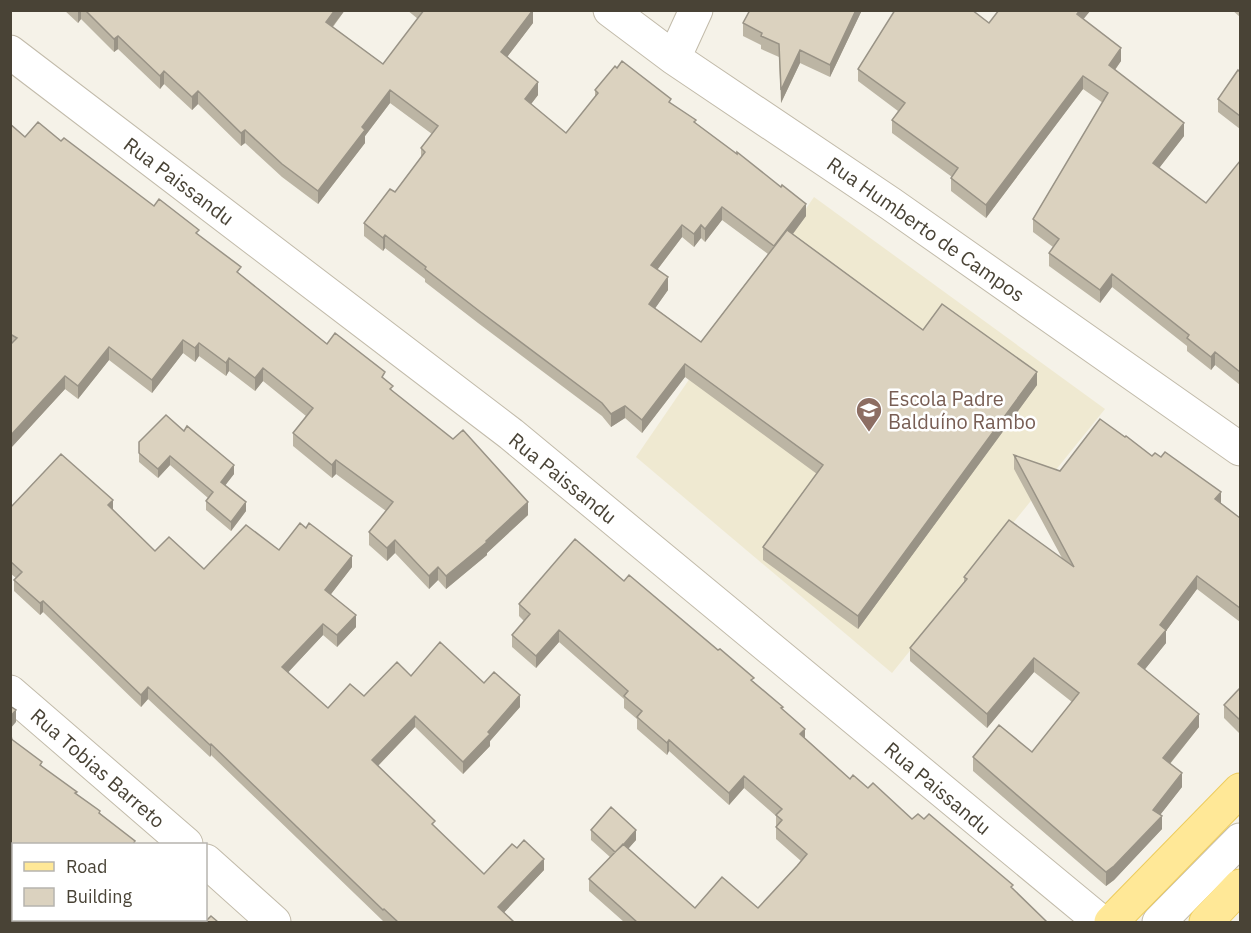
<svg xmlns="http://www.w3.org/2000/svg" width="1251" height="933" font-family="'IBM Plex Sans',sans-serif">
  <rect width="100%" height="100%" fill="#f5f2e8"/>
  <path fill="#efe9d1" d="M 814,197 L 1105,409 L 892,673 L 636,457 Z"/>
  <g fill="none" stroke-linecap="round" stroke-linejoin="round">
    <g stroke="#c2bbaa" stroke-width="35">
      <path id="minor" d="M 610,10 L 674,58 L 891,204 L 1240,449
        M 10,52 L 511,434 L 1101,922
        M 674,58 L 696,10
        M 10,692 L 186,844
        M 206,861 L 274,922
        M 1159,922 L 1240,840"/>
    </g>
    <g stroke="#edcc5e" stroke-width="35">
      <path id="major" d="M 1111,922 L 1240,790
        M 1206,922 L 1240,886"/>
    </g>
    <use href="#minor" stroke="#fff" stroke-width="33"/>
    <use href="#major" stroke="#ffe897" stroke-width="33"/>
  </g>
  <path fill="#bcb5a4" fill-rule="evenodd" d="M 64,10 L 345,10 L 333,27 L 383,64 L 418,19 L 407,10 L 533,10 L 533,23 L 507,57 L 538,95 L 531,104 L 566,133 L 595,97 L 595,90 L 671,103 L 696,123 L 806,216 L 793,234 L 923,330 L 1037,385 L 858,629 L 763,560 L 763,547 L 817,474 L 685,377 L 642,433 L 625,418 L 611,427 L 602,416 L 478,323 L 425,282 L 425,279 L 385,248 L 383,251 L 364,236 L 364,223 L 395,192 L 421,157 L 421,148 L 432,134 L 390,103 L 365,136 L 365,143 L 318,204 L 282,177 L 245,143 L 241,146 L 198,104 L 192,110 L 164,84 L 160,89 L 118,49 L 114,52 L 81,19 L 78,23 ZM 722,220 L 768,254 L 701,342 L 655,308 L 668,290 L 657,270 L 682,237 L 694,247 L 701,238 L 705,242 Z
    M 750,10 L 862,10 L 830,77 L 800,63 L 781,103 L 779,57 L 761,49 L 761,45 L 743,36 L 743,23 Z
    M 1232,10 L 1240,10 L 1240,17 Z
    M 1084,19 L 1121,61 L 1115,70 L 1184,136 L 1159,168 L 1206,203 L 1240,161 L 1240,385 L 1215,365 L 1211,370 L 1187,351 L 1187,346 L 1112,287 L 1100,303 L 1049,266 L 1049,253 L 1053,247 L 1033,232 L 1033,219 L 1103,103 L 1083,89 L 986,218 L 951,191 L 951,178 L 952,177 L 892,133 L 892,120 L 898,111 L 858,81 L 858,69 L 989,23 Z
    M 1240,72 L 1240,129 L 1218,112 L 1218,99 Z
    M 10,124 L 25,137 L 61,141 L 154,206 L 199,235 L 241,275 L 327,344 L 385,379 L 393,392 L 528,515 L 487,553 L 487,555 L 446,589 L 438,580 L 429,589 L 395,553 L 387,561 L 369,545 L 369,532 L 386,511 L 336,474 L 332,478 L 293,446 L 293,433 L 306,416 L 263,381 L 255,391 L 229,371 L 226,376 L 199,356 L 195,362 L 183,353 L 152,393 L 109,360 L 78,399 L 65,389 L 10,449 Z
    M 139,442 L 234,474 L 225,485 L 246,511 L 231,531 L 206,510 L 206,501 L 208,498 L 170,465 L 158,478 L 139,462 Z
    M 1014,455 L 1060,471 L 1152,456 L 1221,503 L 1240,518 L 1240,622 L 1197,589 L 1166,631 L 1166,643 L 1144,670 L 1199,727 L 1170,764 L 1182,787 L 1160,815 L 1162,829 L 1114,880 L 1106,886 L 973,771 L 973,757 L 1032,752 L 1072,702 L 1034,672 L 987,728 L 910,661 L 910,648 L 964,582 L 964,577 L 1062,558 L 1014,469 Z
    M 10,508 L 113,510 L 155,551 L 204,569 L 279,550 L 352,567 L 330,595 L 356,627 L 337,647 L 323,635 L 288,672 L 328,708 L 364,696 L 411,676 L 484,683 L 520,707 L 490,741 L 490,746 L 463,774 L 415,727 L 378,766 L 435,827 L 484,874 L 544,870 L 504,912 L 514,922 L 386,922 L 384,921 L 383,921 L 211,755 L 210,757 L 148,699 L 141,707 L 43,612 L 40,615 L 14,591 L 14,580 L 16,578 L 10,573 Z
    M 624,581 L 754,682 L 783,710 L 805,738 L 850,779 L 868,788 L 1013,889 L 1047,922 L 624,922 L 589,891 L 589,879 L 610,857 L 591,840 L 591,830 L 636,840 L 628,848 L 695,908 L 758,908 L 801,861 L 776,839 L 776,816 L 744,788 L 729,805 L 669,751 L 667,755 L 637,729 L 637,719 L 624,708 L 624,699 L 559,642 L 536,668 L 512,647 L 512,635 L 524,621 L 519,616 L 519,604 Z
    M 1240,688 L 1240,734 L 1224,718 L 1224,705 Z
    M 10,730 L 13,740 L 42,766 L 100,813 L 135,844 L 14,844 L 14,881 L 10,879 Z"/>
  <path fill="#999386" d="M 81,10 L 81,19 L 78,23 L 78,11 Z
    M 335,10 L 345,10 L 326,35 L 326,22 Z
    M 533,10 L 533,23 L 501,65 L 501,52 Z
    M 856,10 L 862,10 L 830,77 L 830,65 Z
    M 1080,10 L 1091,10 L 1077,27 L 1077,14 Z
    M 118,36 L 118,49 L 114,52 L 114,39 Z
    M 1121,48 L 1121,61 L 1109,78 L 1109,65 Z
    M 800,50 L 800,63 L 781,103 L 781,90 Z
    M 164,71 L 164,84 L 160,89 L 160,76 Z
    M 1083,76 L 1083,89 L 986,218 L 986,205 Z
    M 538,82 L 538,95 L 525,112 L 525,99 Z
    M 390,90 L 390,103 L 365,136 L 365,143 L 318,204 L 318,191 L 362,127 Z
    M 198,91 L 198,104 L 192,110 L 192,97 Z
    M 1184,123 L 1184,136 L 1153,176 L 1153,163 Z
    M 245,130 L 245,143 L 241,146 L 241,133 Z
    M 806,204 L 806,216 L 774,259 L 774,246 Z
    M 722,207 L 722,220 L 705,242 L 705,229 Z
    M 682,225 L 682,237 L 651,278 L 651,265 Z
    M 701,225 L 701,238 L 694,247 L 694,234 Z
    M 385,235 L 385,248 L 383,251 L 383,238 Z
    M 1112,274 L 1112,287 L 1100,303 L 1100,290 Z
    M 668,277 L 668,290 L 649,317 L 649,304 Z
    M 183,340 L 183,353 L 152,393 L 152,380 Z
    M 199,343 L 199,356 L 195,362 L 195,348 Z
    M 109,347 L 109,360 L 78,399 L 78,386 Z
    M 1215,352 L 1215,365 L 1211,370 L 1211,357 Z
    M 229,358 L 229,371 L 226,376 L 226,363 Z
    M 685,364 L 685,377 L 642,433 L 642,420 Z
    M 263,368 L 263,381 L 255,391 L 255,378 Z
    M 1037,372 L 1037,385 L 858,629 L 858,616 Z
    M 65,376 L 65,389 L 10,449 L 10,436 Z
    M 625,406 L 625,418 L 611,427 L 611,414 Z
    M 170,456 L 170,465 L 158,478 L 158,469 Z
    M 336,460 L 336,474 L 332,478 L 332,465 Z
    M 234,465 L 234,474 L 221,491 L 221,482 Z
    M 1221,492 L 1221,506 L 1215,499 Z
    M 113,500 L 113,512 L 108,505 Z
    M 246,502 L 246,511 L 231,531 L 231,522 Z
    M 528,502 L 528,515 L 487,553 L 487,555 L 446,589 L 446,576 Z
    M 395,540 L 395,553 L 387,561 L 387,548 Z
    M 352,556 L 352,567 L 325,602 L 325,590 Z
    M 438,567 L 438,580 L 429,589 L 429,576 Z
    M 1197,576 L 1197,589 L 1166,631 L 1166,643 L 1138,678 L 1138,664 L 1160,625 Z
    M 43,601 L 43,612 L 40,615 L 40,603 Z
    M 356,615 L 356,627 L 337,647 L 337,635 Z
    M 323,624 L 323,635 L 282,679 L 282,667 Z
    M 559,630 L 559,642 L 536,668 L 536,656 Z
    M 1034,658 L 1034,672 L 987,728 L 987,714 Z
    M 148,687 L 148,699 L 141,707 L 141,695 Z
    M 520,695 L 520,707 L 490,741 L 490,746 L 463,774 L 463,762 Z
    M 16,710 L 16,722 L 10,729 L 10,717 Z
    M 1199,714 L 1199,727 L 1163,772 L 1163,758 Z
    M 415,716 L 415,727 L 372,772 L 372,760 Z
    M 805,729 L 805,741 L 800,734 Z
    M 669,740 L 669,751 L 667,755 L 667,743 Z
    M 211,744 L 211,755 L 210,757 L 210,745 Z
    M 1182,773 L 1182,787 L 1153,824 L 1153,810 Z
    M 744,776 L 744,788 L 729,805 L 729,793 Z
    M 1162,816 L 1162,829 L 1114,880 L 1106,886 L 1106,872 Z
    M 636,830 L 636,840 L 616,863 L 616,853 Z
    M 544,859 L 544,870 L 498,919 L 498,907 Z"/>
  <path fill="#dbd2bf" stroke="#999386" stroke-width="1.5" d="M 85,10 L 335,10 L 326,22 L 383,64 L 424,10 L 533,10 L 501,52 L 538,82 L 525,99 L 566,133 L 598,93 L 595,90 L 615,66 L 617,68 L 622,61 L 671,99 L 669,102 L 696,120 L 694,122 L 737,154 L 737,152 L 781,187 L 782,185 L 806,204 L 774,246 L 722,207 L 705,229 L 701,225 L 694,234 L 682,225 L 651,265 L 668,277 L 649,304 L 701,342 L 787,230 L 923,330 L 942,304 L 1037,372 L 858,616 L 763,547 L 823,465 L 685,364 L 642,420 L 625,406 L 611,414 L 602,403 L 478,310 L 425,269 L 426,267 L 385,235 L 383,238 L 364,223 L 390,189 L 395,192 L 425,152 L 421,148 L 438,126 L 390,90 L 362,127 L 365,130 L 318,191 L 282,164 L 245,130 L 241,133 L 198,91 L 192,97 L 164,71 L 160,76 L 118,36 L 114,39 Z
    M 750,10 L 856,10 L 830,65 L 800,50 L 781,90 L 779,44 L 761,36 L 762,33 L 743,23 Z
    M 895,10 L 972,10 L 989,23 L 999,10 L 1080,10 L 1077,14 L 1121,48 L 1109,65 L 1184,123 L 1153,163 L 1206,203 L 1240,161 L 1240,372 L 1215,352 L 1211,357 L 1187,338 L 1189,335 L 1112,274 L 1100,290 L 1049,253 L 1059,239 L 1033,219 L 1108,93 L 1083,76 L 986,205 L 951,178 L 958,168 L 892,120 L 905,103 L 858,69 Z
    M 1238,70 L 1240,72 L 1240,116 L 1218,99 Z
    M 38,122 L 61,141 L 64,138 L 154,206 L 159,199 L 199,230 L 196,233 L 241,267 L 237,272 L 327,344 L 335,333 L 385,372 L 382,377 L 393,386 L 390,389 L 453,439 L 463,430 L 528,502 L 486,541 L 487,542 L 446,576 L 438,567 L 429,576 L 395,540 L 387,548 L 369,532 L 393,502 L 336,460 L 332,465 L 293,433 L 313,408 L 263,368 L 255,378 L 229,358 L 226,363 L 199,343 L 195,348 L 183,340 L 152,380 L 109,347 L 78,386 L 65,376 L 10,436 L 10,345 L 17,338 L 10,334 L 10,124 L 25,137 Z
    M 166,415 L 184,431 L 187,426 L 234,465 L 221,482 L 246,502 L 231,522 L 206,501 L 213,492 L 170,456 L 158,469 L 139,453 L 139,442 Z
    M 1100,419 L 1125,437 L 1126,436 L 1152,456 L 1155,453 L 1161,457 L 1165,452 L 1221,492 L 1215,499 L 1240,518 L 1240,608 L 1197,576 L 1160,625 L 1166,630 L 1138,664 L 1199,714 L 1163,758 L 1182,773 L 1153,810 L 1162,816 L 1114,866 L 1106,872 L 973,757 L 999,725 L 1032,752 L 1079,693 L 1034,658 L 987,714 L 910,648 L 967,579 L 964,577 L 1009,520 L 1074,567 L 1014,455 L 1060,471 Z
    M 61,454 L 113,500 L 108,505 L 155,551 L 169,537 L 204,569 L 246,525 L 279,550 L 300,523 L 306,528 L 309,523 L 352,556 L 325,590 L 356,615 L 337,635 L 323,624 L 282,667 L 328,708 L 350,684 L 364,696 L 397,662 L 411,676 L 440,642 L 484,683 L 494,672 L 520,695 L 488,732 L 490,734 L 463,762 L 415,716 L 372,760 L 435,821 L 432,824 L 484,874 L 512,844 L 517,848 L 524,840 L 544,859 L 498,907 L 514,922 L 398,922 L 384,909 L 383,910 L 211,744 L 210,745 L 148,687 L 141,695 L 43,601 L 40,603 L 14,580 L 22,572 L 10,561 L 10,508 Z
    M 575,539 L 624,581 L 629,575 L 718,650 L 720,649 L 754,678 L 751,680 L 783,707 L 781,708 L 805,729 L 800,734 L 850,779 L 853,775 L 868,788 L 873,783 L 912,819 L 918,814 L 924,819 L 929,814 L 1013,885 L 1011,887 L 1047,922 L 637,922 L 589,879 L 623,844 L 695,908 L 722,877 L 758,908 L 797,866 L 807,854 L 776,827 L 782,820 L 776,815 L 782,809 L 744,776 L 729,793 L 669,740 L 667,743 L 637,717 L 642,711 L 624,696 L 628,691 L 559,630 L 536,656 L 512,635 L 530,614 L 519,604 Z
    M 1240,688 L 1240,720 L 1224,705 Z
    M 10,706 L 16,710 L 10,717 Z
    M 10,738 L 42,762 L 40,765 L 77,792 L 75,793 L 100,811 L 99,813 L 135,841 L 133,844 L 14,844 L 14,869 L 10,867 Z
    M 611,807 L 636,830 L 624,844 L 615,852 L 591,830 Z
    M 211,916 L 218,922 L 205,922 Z
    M 26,920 L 106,920 L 103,922 L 24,922 Z
    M 106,920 L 200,920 L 203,922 L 109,922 Z"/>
  <defs>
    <g id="school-pin" transform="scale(1.35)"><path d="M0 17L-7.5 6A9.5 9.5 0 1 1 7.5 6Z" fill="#8d6e63" stroke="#fff"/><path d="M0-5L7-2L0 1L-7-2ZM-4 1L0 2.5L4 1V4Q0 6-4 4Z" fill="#fff"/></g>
  </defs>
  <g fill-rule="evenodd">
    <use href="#school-pin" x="869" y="410"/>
  </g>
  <g text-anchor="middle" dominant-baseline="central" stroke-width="5" stroke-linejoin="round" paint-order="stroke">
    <g font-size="20" fill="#494336" stroke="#fff">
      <text transform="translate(179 181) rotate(37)">Rua Paissandu</text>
      <text transform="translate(926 229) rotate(35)">Rua Humberto de Campos</text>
      <text transform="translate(563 478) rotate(39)">Rua Paissandu</text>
      <text transform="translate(98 768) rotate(41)">Rua Tobias Barreto</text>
      <text transform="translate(938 788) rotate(40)">Rua Paissandu</text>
    </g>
    <g font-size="20" fill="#785e54" stroke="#fff" text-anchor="start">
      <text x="888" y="398">Escola Padre<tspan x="888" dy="23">Balduíno Rambo</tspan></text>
    </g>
  </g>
  <rect width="1251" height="933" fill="none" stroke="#494336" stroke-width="24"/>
  <rect x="12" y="843" width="195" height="78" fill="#ffffff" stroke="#b6b4af" stroke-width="1.5"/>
  <rect x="24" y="862" width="30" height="9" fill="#ffe897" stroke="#b6b4af" stroke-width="1.5"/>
  <text x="66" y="873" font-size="18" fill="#494336">Road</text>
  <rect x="24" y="888" width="30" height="18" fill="#dbd2bf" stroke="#b6b4af" stroke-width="1.5"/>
  <text x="66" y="903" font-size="18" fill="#494336">Building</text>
</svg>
